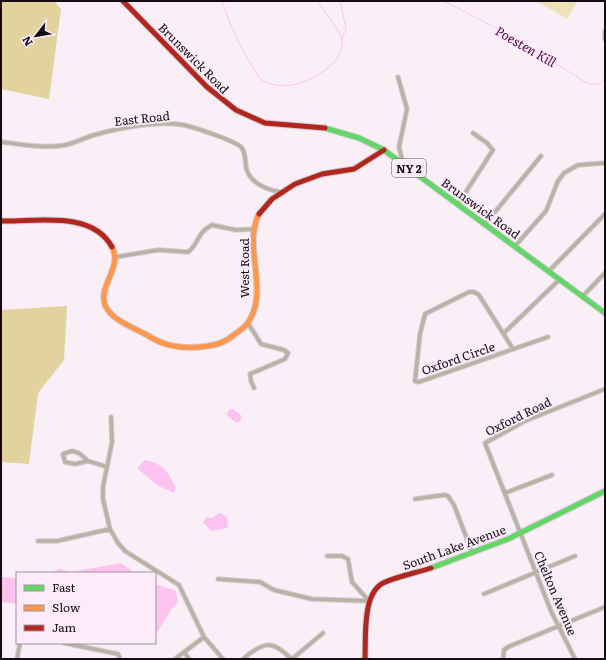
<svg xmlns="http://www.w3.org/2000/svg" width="606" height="660" font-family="Literata,serif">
  <rect width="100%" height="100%" fill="#faeff7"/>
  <path fill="#f0e2b8" d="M 536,1 L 578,1 L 567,19 Z"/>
  <path fill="#e1d29e" d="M 1,1 L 54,1 L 61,9 L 49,99 L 1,89 Z
    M 67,306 L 64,360 L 38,393 L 29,464 L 1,462 L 1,310 Z"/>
  <path fill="#fec2f1" d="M 230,409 L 233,409 L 242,416 L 240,421 L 237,423 L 227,416 L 227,413 Z
    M 145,460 C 163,463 169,473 176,488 L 174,493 L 157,485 L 137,468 Z
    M 220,513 L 227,517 L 228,528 L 211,531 L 203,522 L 207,517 L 211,518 Z
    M 121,563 L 135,573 L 50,573 L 59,569 L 71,572 Z
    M 1,577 L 17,578 L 17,604 L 1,602 Z
    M 155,584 L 176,591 L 178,602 L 171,610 L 155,636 Z"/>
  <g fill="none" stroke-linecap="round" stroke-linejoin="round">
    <path stroke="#fec2f1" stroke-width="1" d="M 222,1 C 230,25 239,46 253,67 C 255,71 258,77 262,80 C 271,86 286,87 297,84 C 314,80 346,61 342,40 C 340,29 323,11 317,1
      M 340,1 L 346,28 L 342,39
      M 444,1 L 521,41 L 588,84 L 600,84 L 605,78"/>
    <g stroke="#d4ccd2" stroke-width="5.5">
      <path id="street" d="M 605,31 L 605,39
        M 398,77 L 407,109 L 399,147 L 403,164
        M 1,142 C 21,144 45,149 65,145 C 75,143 84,138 94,135 C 119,128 159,120 184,125 C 196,128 233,140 241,147 C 246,152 245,161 246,167 C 249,183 267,190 281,192
        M 458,204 L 493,150 L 487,143 L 473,133
        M 485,224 L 541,156
        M 515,246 L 546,211 L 558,181 L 564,173 L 578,165 L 605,163
        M 116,257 L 158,250 L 188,252 C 200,243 196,233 212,225 L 236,230 L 255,229
        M 549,271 L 605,214
        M 583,296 L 605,273
        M 248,323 L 261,344 L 284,350 L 288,353 L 285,359 L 250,374 L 251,381 L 254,388
        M 504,333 L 560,279
        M 513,349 L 479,295 L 474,292 L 469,292 L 425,314 L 420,334 L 415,381 L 419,382 C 462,367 505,352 548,337
        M 111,417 L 112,442 L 103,487 L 103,499 L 110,529 L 118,543 L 125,551 L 179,585 L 204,637 L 223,659
        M 72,451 L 79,453 L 88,461 L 75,464 L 65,462 L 63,454 Z
        M 88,461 L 107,467
        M 505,493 L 552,475
        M 415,499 L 444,495 L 448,496 L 454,505 L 472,552
        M 38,541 L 57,541 L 110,529
        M 327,556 L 342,556 L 348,559 L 352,582 L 369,601
        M 218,579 L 260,582 L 274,590 L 312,599 L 369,601
        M 484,594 L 575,556
        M 64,643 L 118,654 L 120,659
        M 184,652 L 189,659
        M 17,659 L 20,643
        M 175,659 L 204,637
        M 243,659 C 263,642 272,639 291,659
        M 292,659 L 323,633
        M 503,659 L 504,650 L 508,647 L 605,607
        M 575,659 L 551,611 L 485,443 L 525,421 L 605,389"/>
    </g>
    <g stroke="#d4ccd2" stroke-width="7">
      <path id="fast" d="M 325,128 L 359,138 L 384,150 L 605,313
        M 431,568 L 508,539 L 605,491"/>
    </g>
    <g stroke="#d4ccd2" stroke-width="7">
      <path id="slow" d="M 112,247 C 123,267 98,286 105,305 C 112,322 139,329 152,338 C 169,348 189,349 208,346 C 219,345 227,341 235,334 C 239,331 244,328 247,324 C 271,292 242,247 259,214"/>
    </g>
    <g stroke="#d4ccd2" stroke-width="7">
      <path id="jam" d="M 123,1 L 207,87 L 236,110 L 265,123 L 325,128
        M 259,214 L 272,199 L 295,184 L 322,174 L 354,169 L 384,150
        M 1,221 C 37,222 92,210 112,247
        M 365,659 C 366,638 362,594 383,583 C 398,576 416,573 431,568"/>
    </g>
    <use href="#street" stroke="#b9b3a6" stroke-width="3.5"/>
    <use href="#fast" stroke="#63d668" stroke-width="5"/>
    <use href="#slow" stroke="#ff974d" stroke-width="5"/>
    <use href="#jam" stroke="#b3261e" stroke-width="5"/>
  </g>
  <g text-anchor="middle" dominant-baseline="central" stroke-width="4" stroke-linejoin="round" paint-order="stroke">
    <rect fill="#feebf9" stroke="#5a4f57" stroke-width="1" x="392" y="159" width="34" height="18" rx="3"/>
    <g font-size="11" font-weight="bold" fill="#140c12">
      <text x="409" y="168">NY 2</text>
    </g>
    <g font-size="12" fill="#140c12" stroke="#feebf9">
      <text transform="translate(194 58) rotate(45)">Brunswick Road</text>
      <text transform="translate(142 118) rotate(-6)">East Road</text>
      <text transform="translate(481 208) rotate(36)">Brunswick Road</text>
      <text transform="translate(244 268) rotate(-90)">West Road</text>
      <text transform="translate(458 358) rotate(-19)">Oxford Circle</text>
      <text transform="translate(518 416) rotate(-26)">Oxford Road</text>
      <text transform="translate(454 547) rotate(-20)">South Lake Avenue</text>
      <text transform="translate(556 593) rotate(67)">Chelton Avenue</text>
    </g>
    <g font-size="13" font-style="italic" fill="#4d0644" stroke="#feebf9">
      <text transform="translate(526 46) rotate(30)">Poesten Kill</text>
    </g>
  </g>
  <rect width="606" height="660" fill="none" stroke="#140c12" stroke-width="4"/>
  <rect x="16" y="572" width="140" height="72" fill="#feebf9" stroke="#a0929d"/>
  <rect x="24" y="585" width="20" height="6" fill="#63d668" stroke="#a0929d"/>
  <text x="52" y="592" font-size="12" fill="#140c12">Fast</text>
  <rect x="24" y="605" width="20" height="6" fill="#ff974d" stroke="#a0929d"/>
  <text x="52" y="612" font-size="12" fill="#140c12">Slow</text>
  <rect x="24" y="625" width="20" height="6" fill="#b3261e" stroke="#a0929d"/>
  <text x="52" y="632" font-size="12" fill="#140c12">Jam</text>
  <g transform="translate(36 36) rotate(239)" stroke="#feebf9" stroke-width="3" paint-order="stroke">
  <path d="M0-3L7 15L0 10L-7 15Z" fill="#140c12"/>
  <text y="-6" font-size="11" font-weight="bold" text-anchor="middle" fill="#140c12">N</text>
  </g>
</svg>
